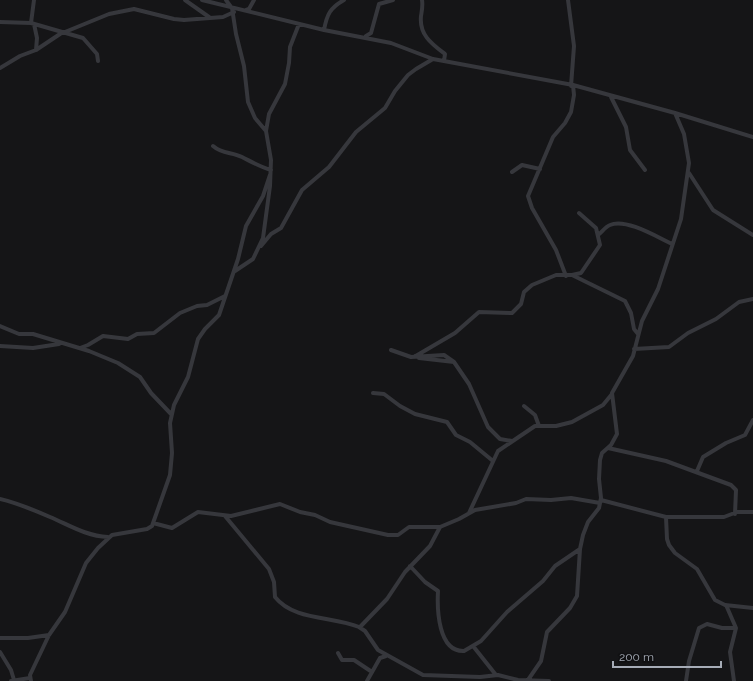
<svg xmlns="http://www.w3.org/2000/svg" width="753" height="681" font-family="Raleway,sans-serif">
  <rect width="100%" height="100%" fill="#151517"/>
  <g fill="none" stroke-linecap="round" stroke-linejoin="round">
    <path stroke="#36373c" stroke-width="4" d="M 185,0 L 209,17
      M 202,0 L 324,30 L 391,43 L 433,59 L 573,85 L 675,113 L 753,137
      M 226,0 L 231,7
      M 422,0 C 423,6 422,10 421,16 C 419,35 432,44 445,54 L 444,61
      M 568,0 L 574,46 L 571,86
      M 232,8 L 236,34 L 244,66 L 248,102 L 255,118 L 266,131 L 271,160 L 270,186 L 263,238 L 253,259 L 235,271
      M 246,10 L 249,9 L 254,0
      M 0,22 L 31,23 L 83,38 L 97,54 L 98,61
      M 31,23 L 34,0
      M 34,24 L 37,38 L 36,50
      M 324,30 C 327,14 330,8 344,0
      M 366,36 L 371,33 L 379,4 L 393,0
      M 0,68 L 20,56 L 36,50 L 60,34 L 109,14 L 134,9 L 174,19 L 184,20 L 223,17 L 234,12
      M 611,97 L 626,127 L 630,150 L 645,170
      M 266,131 L 269,114 L 285,84 L 289,63 L 290,47 L 299,24
      M 213,146 C 222,154 232,152 242,157 C 252,162 260,167 271,170
      M 512,172 L 522,165 L 540,169
      M 689,173 L 713,210 L 753,235
      M 598,235 C 602,232 605,227 610,225 C 626,218 657,237 672,244
      M 261,246 L 271,234 L 281,228 L 302,190 L 329,167 L 356,132 L 385,108 L 395,91 L 408,75 L 416,69 L 433,59
      M 572,275 L 581,273 L 600,245 L 596,228 L 579,213
      M 566,276 L 556,250 L 532,208 L 528,196 L 553,137 L 565,123 L 571,112 L 574,95 L 573,85
      M 0,326 L 19,334 L 33,334 L 89,351 L 118,363 L 140,377 L 151,393 L 171,414
      M 0,346 L 33,348 L 59,344
      M 80,348 L 88,345 L 103,336 L 128,339 L 137,334 L 154,333 L 180,313 L 197,306 L 207,305 L 225,296
      M 634,349 L 669,347 L 688,333 L 716,319 L 739,302 L 753,299
      M 391,350 L 411,357 L 444,355 L 454,362 L 469,384 L 488,427 L 500,439 L 512,441
      M 414,357 L 455,333 L 479,312 L 512,313 L 521,304 L 524,292 L 532,285 L 556,275 L 572,275 L 625,301 L 631,313 L 634,329 L 638,334
      M 419,358 L 454,362
      M 373,393 L 384,394 L 400,406 L 415,414 L 447,422 L 456,435 L 470,442 L 493,461
      M 524,406 L 535,415 L 539,426
      M 608,448 L 666,461 L 731,485 L 736,490 L 735,514
      M 697,471 L 703,457 L 726,443 L 745,435 L 753,420
      M 0,499 C 17,503 34,510 50,517 C 69,525 86,536 108,537
      M 601,500 L 666,517 L 724,517 L 737,512 L 753,512
      M 469,513 L 498,451 L 535,426 L 556,426 L 572,422 L 603,405 L 612,394
      M 225,516 L 269,569 L 274,582 L 275,597 C 294,621 333,616 359,627 L 365,631 L 378,650 L 423,675 L 480,677 L 498,675 L 518,680 L 549,681
      M 666,517 L 667,539 L 669,545 L 675,553 L 697,569 L 715,600 L 725,605 L 753,608
      M 153,523 L 172,528 L 198,512 L 231,516 L 280,504 L 300,512 L 315,515 L 330,522 L 388,535 L 398,535 L 409,527 L 440,527
      M 410,566 L 425,582 L 438,591 C 437,609 438,652 464,651 L 481,641 L 507,612 L 543,581 L 555,566 L 580,549
      M 726,605 L 736,628 L 730,652 L 734,681
      M 360,627 L 387,599 L 405,572 L 430,546 L 440,527 L 459,519 L 475,510 L 516,503 L 526,499 L 551,500 L 571,498 L 600,503
      M 0,638 L 28,638 L 49,635
      M 473,646 L 496,675
      M 0,652 L 11,670 L 14,680
      M 338,653 L 342,660 L 354,660 L 372,672
      M 528,680 L 541,661 L 547,632 L 570,608 L 577,596 L 580,549 L 583,535 L 588,522 L 599,508 L 601,498 L 599,479 L 600,460 L 602,453 L 611,445 L 617,434 L 612,393 L 633,356 L 642,321 L 658,289 L 681,219 L 689,163 L 684,134 L 675,113
      M 11,681 L 30,678
      M 31,681 L 30,675 L 49,635 L 65,612 L 86,563 L 98,548 L 112,535 L 147,529 L 152,526 L 170,475 L 172,453 L 170,423 L 174,405 L 188,377 L 198,339 L 205,329 L 219,315 L 238,259 L 246,226 L 263,196 L 270,175
      M 367,681 L 380,658 L 386,656
      M 686,681 L 689,661 L 699,628 L 707,624 L 722,628 L 736,628"/>
  </g>
  <path d="M613 661v6h108v-6" fill="none" stroke="#a6acb7" stroke-width="2"/>
  <text x="619" y="661" font-size="12" fill="#a6acb7" stroke="#101012" stroke-width="3" paint-order="stroke">200 m</text>
</svg>
